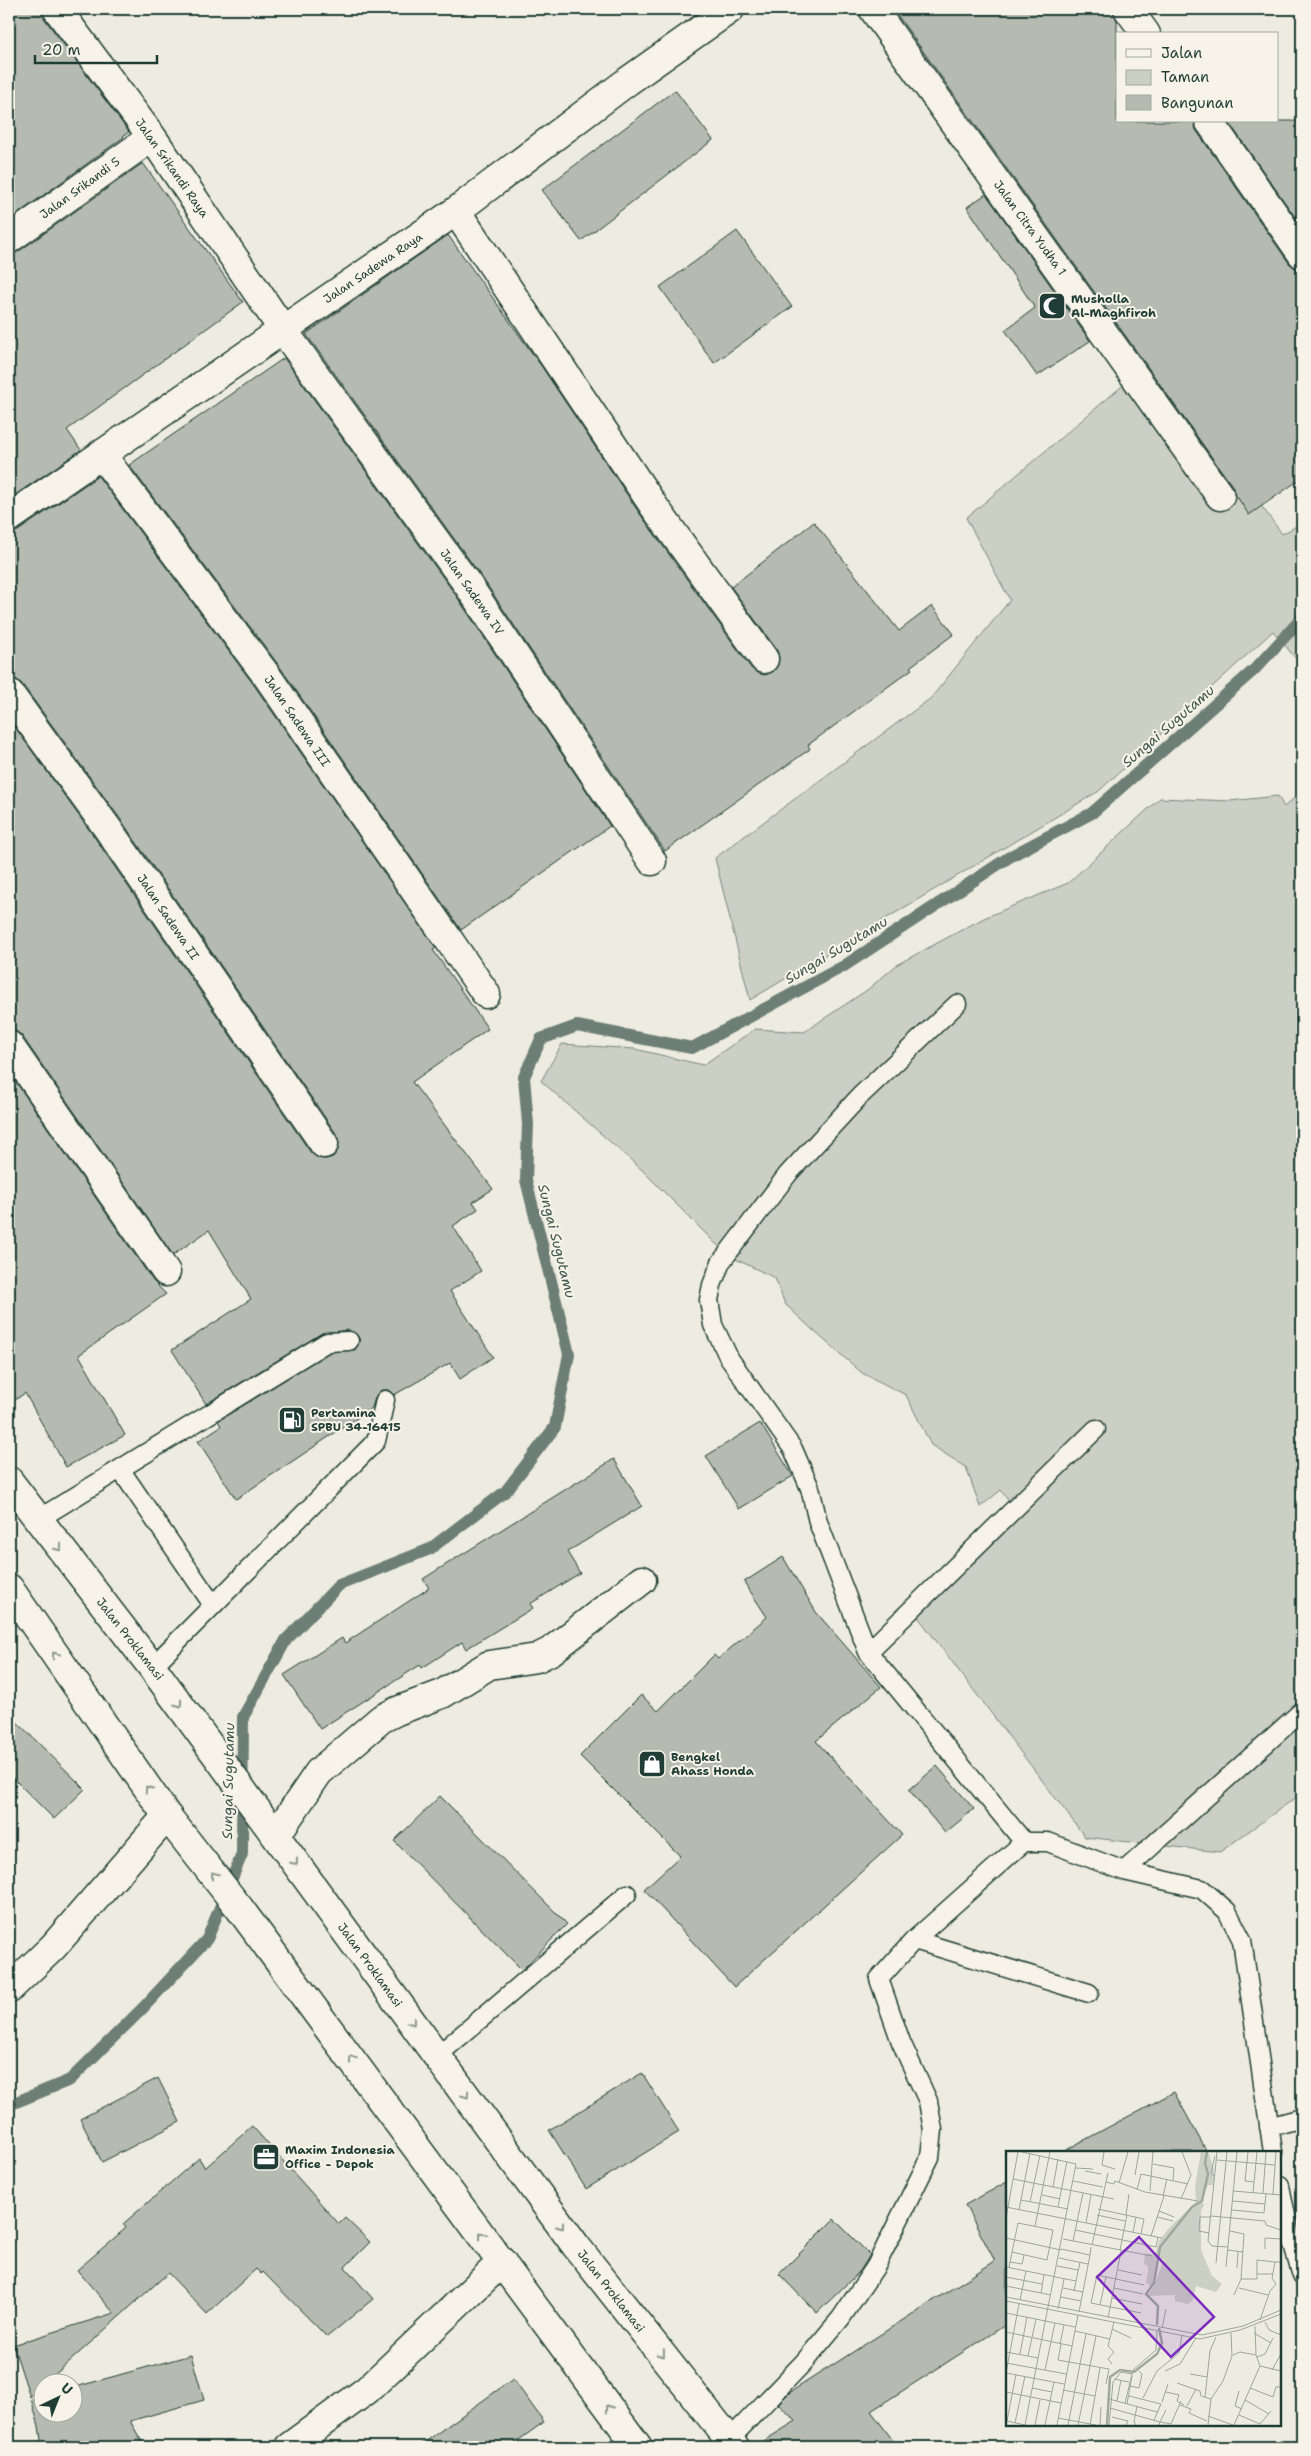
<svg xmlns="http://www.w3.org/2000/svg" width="1311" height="2456" font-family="'Shantell Sans',sans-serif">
  <rect width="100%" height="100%" fill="#eeece1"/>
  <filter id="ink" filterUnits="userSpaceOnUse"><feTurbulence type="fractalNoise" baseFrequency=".02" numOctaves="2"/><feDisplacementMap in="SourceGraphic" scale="10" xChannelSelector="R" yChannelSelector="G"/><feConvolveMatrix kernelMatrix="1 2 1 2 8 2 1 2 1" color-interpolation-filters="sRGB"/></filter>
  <g filter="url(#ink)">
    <path fill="#cccfc4" stroke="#76867c" d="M 1154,359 L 1282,534 L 1302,523 L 1302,666 L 1273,631 L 1099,791 L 750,1000 L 715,858 L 931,698 L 1010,600 L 966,518 Z
      M 1302,791 L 1302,1793 L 1220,1852 L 1085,1837 L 906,1601 L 1014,1507 L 1001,1490 L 980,1507 L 966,1467 L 931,1445 L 906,1395 L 862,1373 L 816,1333 L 785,1304 L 775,1278 L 727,1255 L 641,1169 L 541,1081 L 562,1044 L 635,1049 L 703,1065 L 755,1029 L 804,1032 L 867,990 L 898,964 L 984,918 L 1068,883 L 1160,798 L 1230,801 L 1278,796 L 1284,807 Z"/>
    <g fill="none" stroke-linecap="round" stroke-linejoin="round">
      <path stroke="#6c7e74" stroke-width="12" d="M 9,2105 L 70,2080 L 142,2009 L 207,1939 L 242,1854 L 243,1717 L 286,1640 L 339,1585 L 430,1549 L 506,1491 L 555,1427 L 569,1354 L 526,1180 L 528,1124 L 524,1077 L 541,1039 L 577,1026 L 692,1048 L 844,966 L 1011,856 L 1092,813 L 1254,670 L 1302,618"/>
    </g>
    <path fill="#b5bbb0" stroke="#1f3d34" d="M 9,9 L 42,9 L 44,18 L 129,132 L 123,136 L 124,137 L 9,220 Z
      M 893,9 L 1113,9 L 1117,21 L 1117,121 L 1194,121 L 1196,130 L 1289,263 L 1295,268 L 1302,269 L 1302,478 L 1249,515 L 1236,495 L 1233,487 Z
      M 675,90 L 713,140 L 581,241 L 542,190 Z
      M 1228,121 L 1302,121 L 1302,227 Z
      M 143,163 L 243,302 L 67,430 L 81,450 L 9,499 L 9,254 L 18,252 Z
      M 986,194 L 1090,341 L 1037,376 L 1005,330 L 1035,308 L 967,207 Z
      M 737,231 L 792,307 L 714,363 L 660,287 Z
      M 448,235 L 542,367 L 640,514 L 751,668 L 757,673 L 765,675 L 773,672 L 778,665 L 779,657 L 777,650 L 731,587 L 814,522 L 899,631 L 932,606 L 954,634 L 910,667 L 912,669 L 808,745 L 810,749 L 665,851 L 481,576 L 306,334 Z
      M 284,358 L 455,594 L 610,826 L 461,930 L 280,667 L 129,465 Z
      M 98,476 L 254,685 L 436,948 L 433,950 L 488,1029 L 412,1082 L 493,1189 L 473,1202 L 478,1209 L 453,1226 L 481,1271 L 450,1291 L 493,1357 L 460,1379 L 450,1363 L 394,1395 L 388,1390 L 381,1390 L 375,1397 L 372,1408 L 236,1499 L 198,1441 L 221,1426 L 218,1421 L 330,1352 L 355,1350 L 360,1341 L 358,1336 L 349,1330 L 322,1333 L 206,1404 L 172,1350 L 251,1299 L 209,1230 L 173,1255 L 22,1036 L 16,1031 L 9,1030 L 9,719 L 95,838 L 311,1153 L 318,1158 L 326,1159 L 333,1157 L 338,1150 L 339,1142 L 337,1135 L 121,820 L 22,684 L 16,679 L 9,678 L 9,533 L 18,531 Z
      M 9,1072 L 153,1281 L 166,1294 L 79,1355 L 125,1435 L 66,1467 L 25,1393 L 9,1404 Z
      M 760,1423 L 793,1476 L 739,1509 L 706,1456 Z
      M 614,1459 L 642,1506 L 567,1552 L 580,1573 L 530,1604 L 533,1608 L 466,1649 L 462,1642 L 422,1668 L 420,1665 L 320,1729 L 284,1675 L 342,1638 L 345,1643 L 429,1588 L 423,1579 Z
      M 783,1557 L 816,1612 L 881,1687 L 816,1741 L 902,1835 L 734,1987 L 644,1889 L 680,1856 L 580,1756 L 641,1695 L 658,1711 L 714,1655 L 718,1659 L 767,1617 L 744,1582 Z
      M 9,1714 L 85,1789 L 54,1819 L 9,1774 Z
      M 937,1766 L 974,1809 L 945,1833 L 909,1790 Z
      M 440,1796 L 567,1924 L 522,1970 L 394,1841 Z
      M 642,2073 L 679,2132 L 586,2189 L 549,2130 Z
      M 158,2078 L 180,2122 L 102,2162 L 80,2119 Z
      M 1174,2092 L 1207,2152 L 1062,2152 Z
      M 252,2126 L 339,2224 L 345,2218 L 370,2242 L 345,2267 L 373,2299 L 327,2337 L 263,2272 L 261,2274 L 256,2269 L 207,2314 L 168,2273 L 30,2397 L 13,2345 L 114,2313 L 77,2270 L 126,2228 L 123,2224 L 199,2158 L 205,2168 Z
      M 1007,2182 L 1007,2324 L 871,2411 L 898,2447 L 754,2447 L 796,2421 L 778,2404 L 789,2393 L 995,2261 L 965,2205 Z
      M 834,2219 L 870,2255 L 860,2271 L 817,2313 L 779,2274 Z
      M 191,2355 L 204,2400 L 130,2421 L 145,2447 L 42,2447 L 39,2426 L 31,2399 L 42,2396 L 42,2414 L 72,2414 L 72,2388 Z
      M 513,2379 L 544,2422 L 509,2447 L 418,2447 Z"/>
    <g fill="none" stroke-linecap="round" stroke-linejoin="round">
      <g stroke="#1f3d34" stroke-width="21">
        <path id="service" d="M 120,1469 L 213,1605
          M 37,1520 L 327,1342 L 349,1341
          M 868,1652 L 818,1522 L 810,1488 L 793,1449 L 729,1358 L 713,1325 L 709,1300 L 712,1285 L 721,1262 L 788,1174 L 860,1096 L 957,1004
          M 152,1667 L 376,1441 L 385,1400
          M 1024,1842 L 868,1652 L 1096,1429
          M 1124,1871 L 1302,1711
          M 914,1940 L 1089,1993
          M 437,2056 L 627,1894
          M 1269,2127 L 1302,2118
          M 1280,2186 L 1290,2235 L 1302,2276
          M 729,2440 L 804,2362 L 841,2318 L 876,2266 L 930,2157 L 933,2130 L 928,2101 L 901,2042 L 879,1979 L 914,1940 L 1024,1842 L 1048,1842 L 1124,1871 L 1202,1889 L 1227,1911 L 1242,1940 L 1273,2152"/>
      </g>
      <g stroke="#1f3d34" stroke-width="31">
        <path id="minor" d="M 57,9 L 152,137 L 283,330 L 468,585 L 652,861
          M 873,9 L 1220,496
          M 1128,9 L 1146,34
          M 1209,121 L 1302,254
          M 456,211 L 653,505 L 764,659
          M 9,239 L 152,137
          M 101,454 L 267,676 L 486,994
          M 9,518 L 456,211 L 628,81 L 730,9
          M 9,693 L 108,829 L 324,1144
          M 9,1045 L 166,1272
          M 276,1835 L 319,1772 L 381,1719 L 397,1711 L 442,1694 L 489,1665 L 537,1658 L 551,1651 L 642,1580
          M 9,1989 L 53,1947 L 167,1816
          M 289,2447 L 367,2390 L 502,2262"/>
      </g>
      <g stroke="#1f3d34" stroke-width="31">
        <path id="tertiary" d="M 9,1481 L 152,1667 L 576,2246 L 735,2447
          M 9,1588 L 167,1816 L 240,1909 L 638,2447"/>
      </g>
      <use href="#service" stroke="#f7f3e8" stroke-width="18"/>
      <use href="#minor" stroke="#f7f3e8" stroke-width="28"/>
      <use href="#tertiary" stroke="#f7f3e8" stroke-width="28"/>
    </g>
    <defs><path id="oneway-chevron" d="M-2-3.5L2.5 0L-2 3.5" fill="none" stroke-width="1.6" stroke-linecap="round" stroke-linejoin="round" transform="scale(1.25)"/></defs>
    <g stroke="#8b988e">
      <use href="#oneway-chevron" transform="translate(59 1548) rotate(52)"/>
      <use href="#oneway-chevron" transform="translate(55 1655) rotate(-125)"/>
      <use href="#oneway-chevron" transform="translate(179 1704) rotate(54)"/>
      <use href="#oneway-chevron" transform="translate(148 1789) rotate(-125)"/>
      <use href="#oneway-chevron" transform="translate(295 1862) rotate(54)"/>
      <use href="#oneway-chevron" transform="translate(214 1875) rotate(-127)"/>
      <use href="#oneway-chevron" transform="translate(412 2022) rotate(54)"/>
      <use href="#oneway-chevron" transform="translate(352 2059) rotate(-127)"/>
      <use href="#oneway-chevron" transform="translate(466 2095) rotate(54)"/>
      <use href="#oneway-chevron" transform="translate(561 2226) rotate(54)"/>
      <use href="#oneway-chevron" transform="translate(482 2235) rotate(-127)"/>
      <use href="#oneway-chevron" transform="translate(662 2354) rotate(52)"/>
      <use href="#oneway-chevron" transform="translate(609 2408) rotate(-126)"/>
    </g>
  </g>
  <defs>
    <g id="mosque-square" transform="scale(1.4375)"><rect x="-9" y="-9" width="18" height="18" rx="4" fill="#1f3d34" stroke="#f7f3e8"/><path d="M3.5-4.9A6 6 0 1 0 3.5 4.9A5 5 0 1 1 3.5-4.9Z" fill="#fff"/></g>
    <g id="fuel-square" transform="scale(1.4375)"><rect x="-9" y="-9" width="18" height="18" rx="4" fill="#1f3d34" stroke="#f7f3e8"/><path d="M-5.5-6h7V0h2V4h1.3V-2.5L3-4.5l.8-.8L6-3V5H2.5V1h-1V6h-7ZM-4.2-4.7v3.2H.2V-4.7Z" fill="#fff"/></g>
    <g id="shop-square" transform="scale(1.4375)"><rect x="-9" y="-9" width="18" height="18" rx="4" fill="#1f3d34" stroke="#f7f3e8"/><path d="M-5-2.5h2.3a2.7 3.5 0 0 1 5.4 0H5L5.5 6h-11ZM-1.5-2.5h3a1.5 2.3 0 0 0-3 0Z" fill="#fff"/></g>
    <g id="office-square" transform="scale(1.4375)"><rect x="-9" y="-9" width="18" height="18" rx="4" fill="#1f3d34" stroke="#f7f3e8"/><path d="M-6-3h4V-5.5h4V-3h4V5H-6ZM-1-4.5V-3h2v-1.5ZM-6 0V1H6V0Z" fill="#fff"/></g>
  </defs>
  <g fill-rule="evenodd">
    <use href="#mosque-square" x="1052" y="306"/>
    <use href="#fuel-square" x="292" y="1420"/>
    <use href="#shop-square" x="652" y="1764"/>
    <use href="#office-square" x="266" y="2157"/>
  </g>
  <g text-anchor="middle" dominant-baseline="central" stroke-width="4" stroke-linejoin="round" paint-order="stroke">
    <g font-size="12" fill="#1f3d34" stroke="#f7f3e8">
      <text transform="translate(172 168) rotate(55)">Jalan Srikandi Raya</text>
      <text transform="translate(80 188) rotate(-36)">Jalan Srikandi 5</text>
      <text transform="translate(1030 228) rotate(54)">Jalan Citra Yudha 1</text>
      <text transform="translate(373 268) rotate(-34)">Jalan Sadewa Raya</text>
      <text transform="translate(472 592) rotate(55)">Jalan Sadewa IV</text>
      <text transform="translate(297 721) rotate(56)">Jalan Sadewa III</text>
      <text transform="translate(168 917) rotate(56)">Jalan Sadewa II</text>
      <text transform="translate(130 1639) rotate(52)">Jalan Proklamasi</text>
      <text transform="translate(370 1965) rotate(54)">Jalan Proklamasi</text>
      <text transform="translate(611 2291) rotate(52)">Jalan Proklamasi</text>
    </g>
    <g font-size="12" font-weight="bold" fill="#1f3d34" stroke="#f7f3e8" text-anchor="start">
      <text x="1071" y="299">Musholla<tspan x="1071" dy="14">Al-Maghfiroh</tspan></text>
      <text x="311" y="1413">Pertamina<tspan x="311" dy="14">SPBU 34-16415</tspan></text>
      <text x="671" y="1757">Bengkel<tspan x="671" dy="14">Ahass Honda</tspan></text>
      <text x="285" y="2150">Maxim Indonesia<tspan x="285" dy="14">Office - Depok</tspan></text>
    </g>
    <g font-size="14" font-style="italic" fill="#3f584f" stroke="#f7f3e8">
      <text transform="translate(1168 726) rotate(-41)">Sungai Sugutamu</text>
      <text transform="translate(836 950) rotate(-31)">Sungai Sugutamu</text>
      <text transform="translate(557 1241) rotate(76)">Sungai Sugutamu</text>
      <text transform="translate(228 1781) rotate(-89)">Sungai Sugutamu</text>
    </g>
  </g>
  <g transform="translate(1006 2151)">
    <rect width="275" height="275" fill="#eeece1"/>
    <path d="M 195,1 L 203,3 L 208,19 L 208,34 L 202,34 L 195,49 L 198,54 L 195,60 L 195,99 L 206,125 L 216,133 L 210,141 L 190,135 L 187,149 L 182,153 L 169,150 L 169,144 L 141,145 L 148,135 L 158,108 L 151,108 L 146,136 L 140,132 L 142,120 L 142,115 L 138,113 L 139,102 L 149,104 L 153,90 L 163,77 L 190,51 L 189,35 Z" fill="#cccfc4"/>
    <path fill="none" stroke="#9fa99f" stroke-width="2.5" d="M 151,174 L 152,155 L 140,143 L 148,132 L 154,96 L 186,56 L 196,50 L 202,23 L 199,12 L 201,1M 101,274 L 104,226 L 114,219 L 128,221 L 151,203 L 156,192 L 153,177"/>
    <path fill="none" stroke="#9ba69c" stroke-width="1" d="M 16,1 L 70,13 L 19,274M 98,1 L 96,14 L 109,18M 211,1 L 202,90 L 206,95 L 222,96M 242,1 L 239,30 L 248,31M 211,9 L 269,14M 147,13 L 168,17 L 167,29M 70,17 L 87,18M 79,20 L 95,23M 129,24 L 133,1M 209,26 L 205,22 L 209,5M 7,28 L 108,48M 67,30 L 97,36M 100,31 L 108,33 L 109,30 L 139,41 L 192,50M 113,32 L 122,1M 47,36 L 52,8M 131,39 L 135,23 L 182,33M 144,40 L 147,1M 227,40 L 275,44M 247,42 L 251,1M 257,42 L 260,1M 267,43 L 270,1M 36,44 L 54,48M 157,45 L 161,28M 175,48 L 185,24 L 176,1M 15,49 L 62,58M 226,50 L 259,53M 24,51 L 34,4M 0,56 L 156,87M 52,56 L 61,10M 92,58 L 138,68 L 135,83M 13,59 L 24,2M 226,59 L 258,62 L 260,43M 153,60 L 168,66M 91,64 L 119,70M 120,64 L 123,43M 205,65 L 259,70 L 260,74 L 275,79M 151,66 L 167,70M 0,67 L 12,1M 80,72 L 85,44M 29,75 L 44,1M 69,79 L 150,96 L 152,86M 224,80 L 238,83 L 235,128 L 228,144M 127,81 L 130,66M 203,82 L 193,80 L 194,66 L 205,66M 145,85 L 158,45M 0,87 L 55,99M 57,88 L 146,105M 67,90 L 77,42M 86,94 L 102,22M 55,98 L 84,104 L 85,96M 259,98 L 259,87 L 275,88M 114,99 L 121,64M 222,99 L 237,101M 53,107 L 82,113M 4,111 L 16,113 L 18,104M 210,112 L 221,1M 51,115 L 72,119M 0,116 L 70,130M 3,116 L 12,72 L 47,79 L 41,109 L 6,101M 220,116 L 231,1M 231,117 L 232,101M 112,119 L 136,124M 251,123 L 267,123M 0,126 L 36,133M 235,128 L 251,128 L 251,109 L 269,111M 0,135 L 45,144M 57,137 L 77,141M 108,137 L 137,143M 233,137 L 262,144M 68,140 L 74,111M 35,142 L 38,124M 0,146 L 196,184 L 237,175 L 275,159M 55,146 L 75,150M 106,147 L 136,153M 14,149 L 20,120M 0,150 L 194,188 L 234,179 L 275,163M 94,154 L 100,126M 52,158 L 58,128M 73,161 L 84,104M 0,162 L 69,176M 135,162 L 85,152 L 91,124 L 138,134M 102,167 L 115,100M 254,169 L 264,140 L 270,133 L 266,127 L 269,111 L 275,111M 259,171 L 263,179 L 275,184M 249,175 L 250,204 L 254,215 L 275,220M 156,177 L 160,158M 106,178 L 125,187M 69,180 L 104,188M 0,181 L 66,195M 248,182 L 265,192M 54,193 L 58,174M 55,193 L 52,209 L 103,218 L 100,233M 0,201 L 32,207M 14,203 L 21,166M 227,204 L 234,201 L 250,204M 22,205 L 30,168M 251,206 L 259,203 L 267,187M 0,212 L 60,223M 106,213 L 102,208 L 108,201 L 102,195 L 108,171M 39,219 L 49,172M 266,219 L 275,203M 159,220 L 174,213 L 190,187M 0,222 L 13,153M 0,222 L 58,233M 184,223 L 201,226M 108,228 L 123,231M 171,232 L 194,240 L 195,245 L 205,248M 124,235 L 133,237 L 136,223 L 133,220M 26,237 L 46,241M 244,237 L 267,246 L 270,236 L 275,236M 57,239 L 89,245M 233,240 L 229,255 L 236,258M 0,241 L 55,252M 160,241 L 173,244 L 171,250 L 178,254M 123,245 L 155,253 L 148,269M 199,246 L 204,200 L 210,186M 137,247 L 151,220 L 173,202 L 176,184M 103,248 L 151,261M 239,249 L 263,263M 111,250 L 115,229M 156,251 L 162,233M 119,252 L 127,219 L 150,199 L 151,180M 121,253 L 126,225M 174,254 L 185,258 L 183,262 L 201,270M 181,255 L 190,238M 104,257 L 154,271 L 160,259M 233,264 L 254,273M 202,265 L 227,274M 106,266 L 122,270 L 120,274M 52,267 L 90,274M 1,270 L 10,223M 1,270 L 19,274M 9,272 L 19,225M 254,273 L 265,260M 29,274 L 34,249M 39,274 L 48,231M 51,274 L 72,164M 62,274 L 80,183M 72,274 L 90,185M 84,274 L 94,217M 94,274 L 95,256M 103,274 L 107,231 L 115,221 L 126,223M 130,274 L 128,271 L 131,255M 153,274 L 154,271 L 165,273 L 175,250M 202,274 L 205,248 L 217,230 L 226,205 L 225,182M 228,274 L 254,215"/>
    <path fill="#7b2cbf" fill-opacity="0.15" stroke="#7b2cbf" stroke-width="2.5" d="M 133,86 L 208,166 L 165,206 L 91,126 Z"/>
    <rect width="275" height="275" fill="none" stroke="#1f3d34" stroke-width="2.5"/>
  </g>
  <rect width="1311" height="2456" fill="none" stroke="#f7f3e8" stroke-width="30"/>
  <rect x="15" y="15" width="1281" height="2426" fill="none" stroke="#1f3d34" stroke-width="2" filter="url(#ink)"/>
  <rect x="1116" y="32" width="162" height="90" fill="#f7f3e8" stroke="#a1aaa0"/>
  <rect x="1126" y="49" width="25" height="8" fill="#f7f3e8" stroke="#a1aaa0"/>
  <text x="1161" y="58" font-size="15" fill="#1f3d34">Jalan</text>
  <rect x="1126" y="70" width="25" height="15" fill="#cccfc4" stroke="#a1aaa0"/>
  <text x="1161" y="82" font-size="15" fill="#1f3d34">Taman</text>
  <rect x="1126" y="95" width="25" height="15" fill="#b5bbb0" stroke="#a1aaa0"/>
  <text x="1161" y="108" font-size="15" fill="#1f3d34">Bangunan</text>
  <g transform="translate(58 2398) rotate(43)"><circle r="24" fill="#f7f3e8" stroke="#a1aaa0"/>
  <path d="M0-4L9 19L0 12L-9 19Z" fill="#1f3d34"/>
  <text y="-8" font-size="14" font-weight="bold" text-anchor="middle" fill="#1f3d34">U</text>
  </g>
  <path d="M35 55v8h122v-8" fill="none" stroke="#1f3d34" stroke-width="2.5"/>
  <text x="42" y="55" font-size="15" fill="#1f3d34" stroke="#f7f3e8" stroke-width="4" paint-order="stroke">20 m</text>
</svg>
